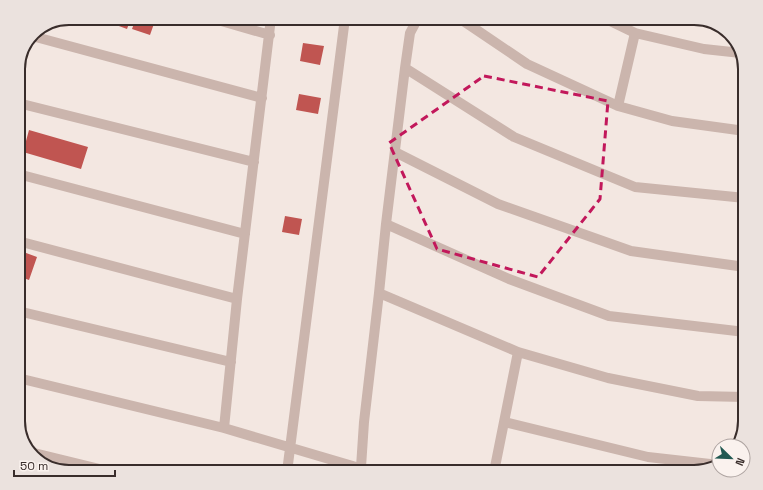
<svg xmlns="http://www.w3.org/2000/svg" width="763" height="490" font-family="'Space Grotesk',sans-serif">
  <rect width="100%" height="100%" fill="#f3e7e1"/>
  <path fill="#c05551" d="M 109,18 L 131,18 L 127,29 L 108,22 Z
    M 136,18 L 156,18 L 150,35 L 132,29 Z
    M 303,43 L 324,46 L 320,65 L 300,61 Z
    M 299,94 L 321,98 L 318,114 L 296,110 Z
    M 29,130 L 88,147 L 81,169 L 23,152 Z
    M 285,216 L 302,219 L 299,235 L 282,232 Z
    M 18,250 L 37,257 L 29,280 L 18,276 Z"/>
  <g fill="none" stroke-linecap="round" stroke-linejoin="round">
    <path stroke="#cbb5ad" stroke-width="10" d="M 211,18 L 270,35
      M 459,18 L 527,64 L 618,106 L 672,121 L 745,131
      M 604,18 L 635,33 L 704,49 L 741,53
      M 32,36 L 262,98
      M 405,68 L 514,137 L 635,187 L 745,198
      M 18,103 L 254,162
      M 618,106 L 635,33
      M 395,152 L 498,204 L 631,251 L 745,267
      M 18,174 L 245,234
      M 386,224 L 509,279 L 609,316 L 745,332
      M 18,241 L 237,299
      M 379,293 L 518,352 L 608,378 L 698,396 L 745,397
      M 18,311 L 231,362
      M 18,378 L 224,428 L 373,472
      M 504,422 L 648,457 L 719,465
      M 224,428 L 237,299 L 271,18
      M 30,452 L 112,472
      M 361,467 L 364,422 L 379,293 L 386,224 L 405,68 L 410,33 L 418,18
      M 287,472 L 345,18
      M 494,472 L 518,352"/>
  </g>
  <path fill="none" stroke="#c2185b" stroke-width="3" stroke-dasharray="8 5" stroke-linejoin="round" d="M 484,76 L 608,101 L 600,199 L 538,277 L 437,249 L 389,143 Z"/>
  <path d="M0 0H763V490H0ZM69 25H694A44 44 0 0 1 738 69V421A44 44 0 0 1 694 465H69A44 44 0 0 1 25 421V69A44 44 0 0 1 69 25Z" fill="#ebe2de" fill-rule="evenodd"/>
  <path fill="none" stroke="#392d2b" stroke-width="2" d="M69 25H694A44 44 0 0 1 738 69V421A44 44 0 0 1 694 465H69A44 44 0 0 1 25 421V69A44 44 0 0 1 69 25Z"/>
  <g transform="translate(731 458) rotate(113)"><circle r="19" fill="#faf2ee" stroke="#ada3a0"/>
  <path d="M0-3L7 15L0 10L-7 15Z" fill="#225952"/>
  <text y="-6" font-size="11" font-weight="bold" text-anchor="middle" fill="#392d2b">N</text>
  </g>
  <path d="M14 470v6h101v-6" fill="none" stroke="#392d2b" stroke-width="2"/>
  <text x="20" y="470" font-size="12" fill="#392d2b" stroke="#faf2ee" stroke-width="3" paint-order="stroke">50 m</text>
</svg>
